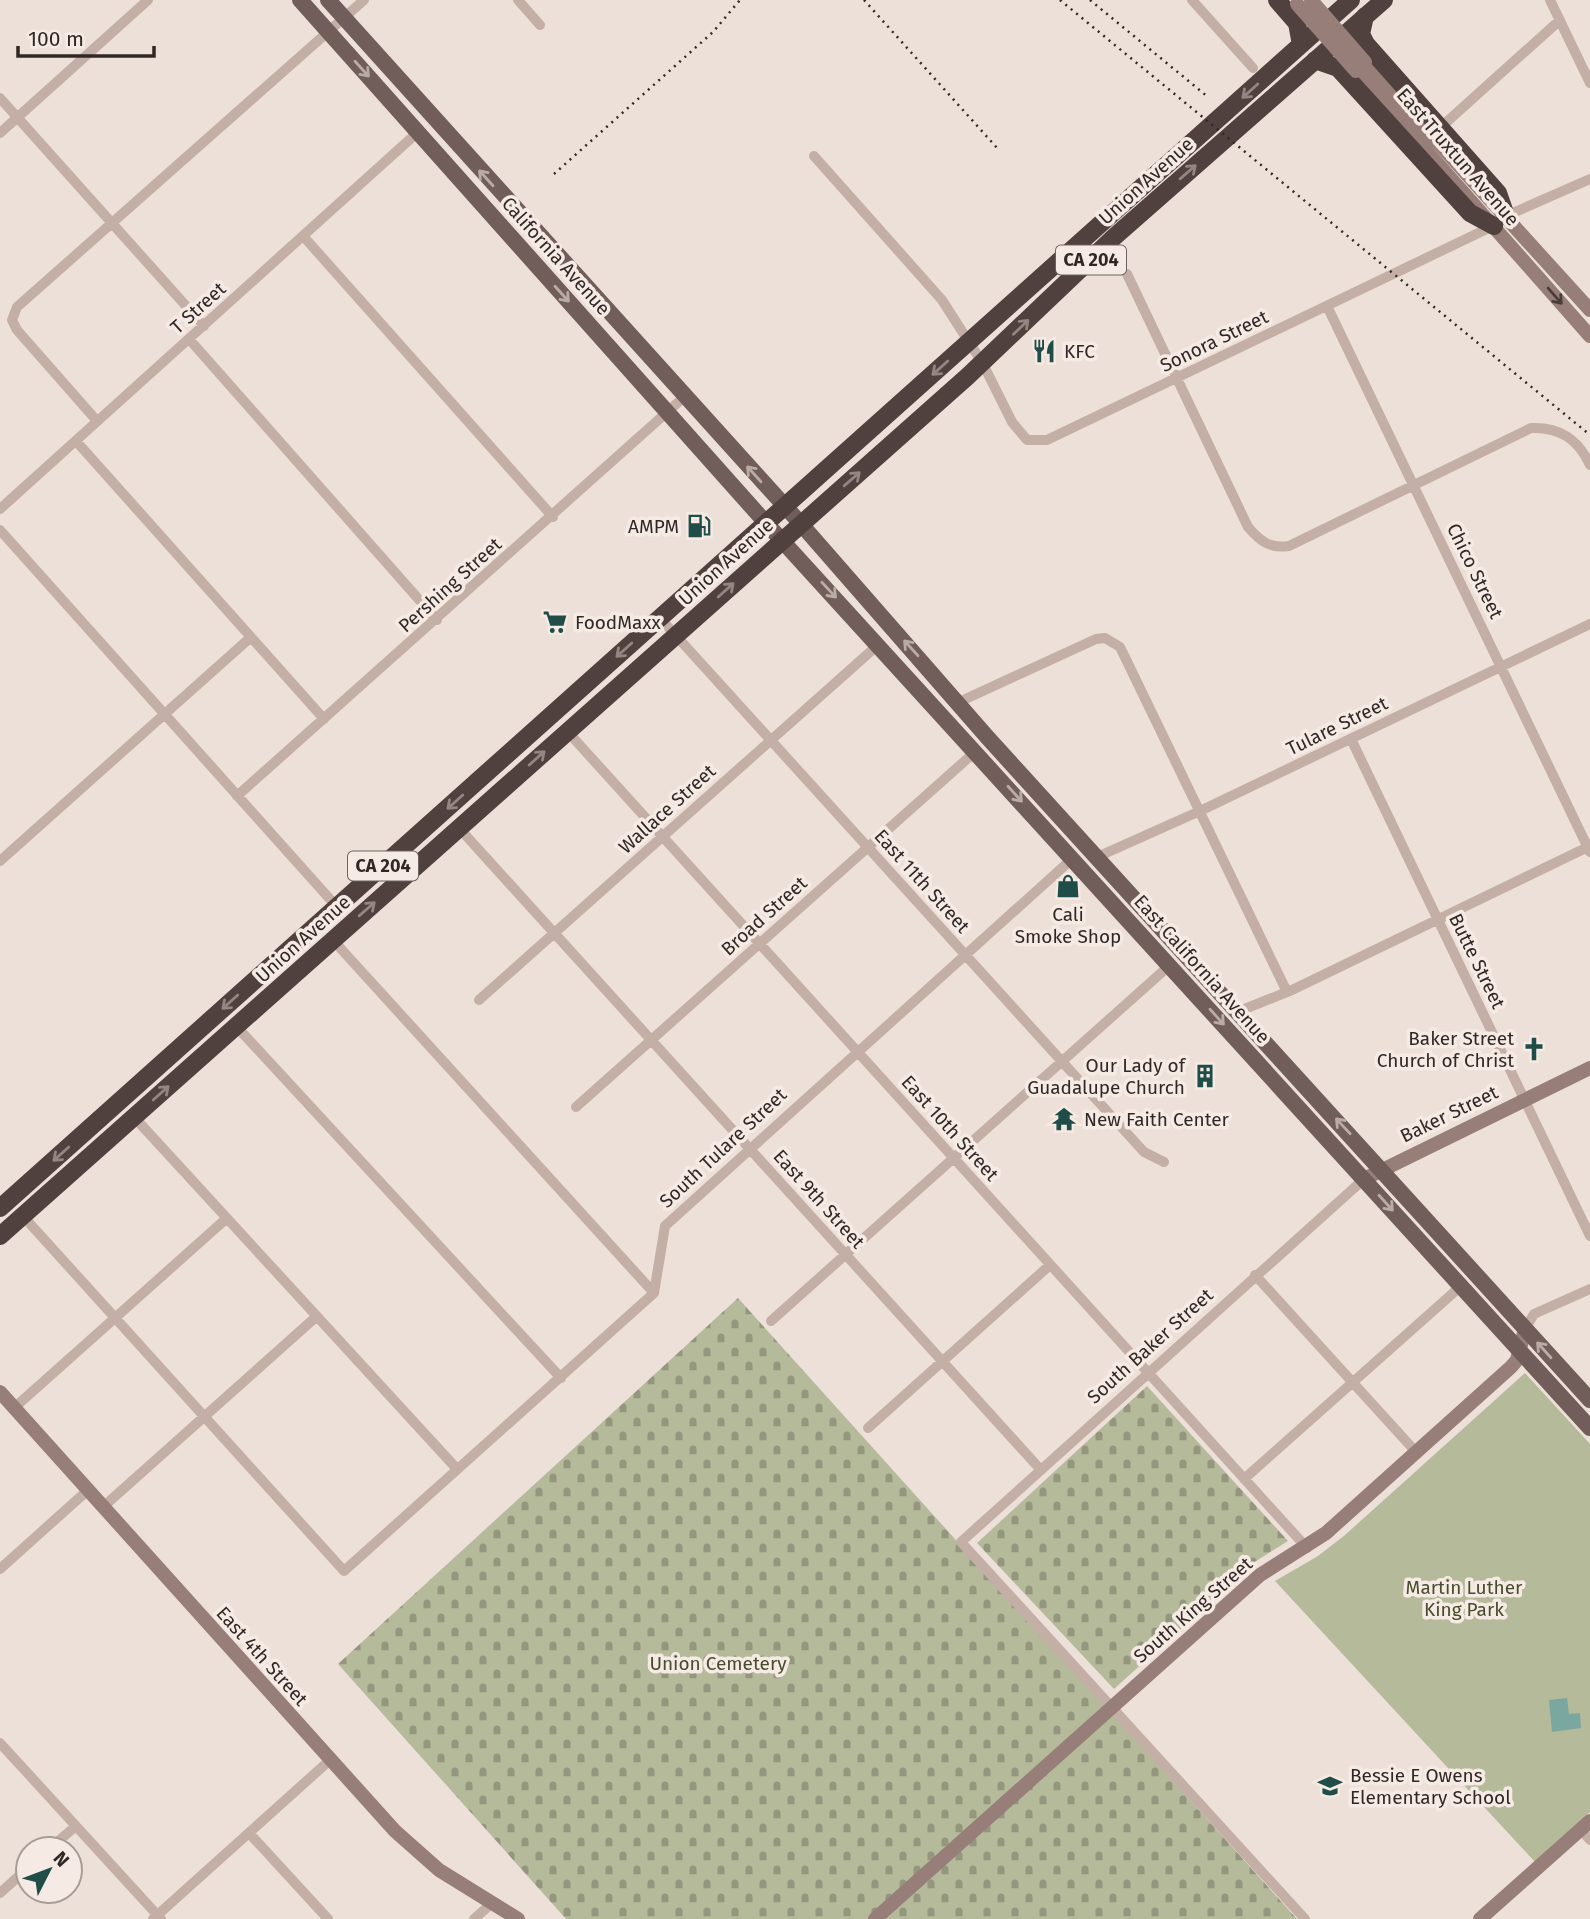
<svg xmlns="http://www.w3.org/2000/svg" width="1590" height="1919" font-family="'Fira Sans',sans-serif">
  <defs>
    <pattern id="cemetery-stones" width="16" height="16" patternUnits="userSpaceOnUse" patternTransform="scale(1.75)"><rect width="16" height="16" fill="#b5ba9b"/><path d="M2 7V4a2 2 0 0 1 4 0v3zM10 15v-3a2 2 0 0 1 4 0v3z" fill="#94977e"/></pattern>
  </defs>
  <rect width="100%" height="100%" fill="#ede0d9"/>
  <path fill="url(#cemetery-stones)" d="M 738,1298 L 1297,1919 L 566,1919 L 338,1664 Z
    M 1147,1386 L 1288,1541 L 1253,1563 L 1114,1689 L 977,1543 Z"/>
  <path fill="#b5ba9b" d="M 1525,1373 L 1590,1444 L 1590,1812 L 1535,1862 L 1275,1581 L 1318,1556 L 1345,1535 Z"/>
  <path fill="#7ba7a1" d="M 1567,1698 L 1569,1714 L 1580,1713 L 1581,1728 L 1552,1732 L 1549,1700 Z"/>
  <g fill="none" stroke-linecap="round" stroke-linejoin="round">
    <path stroke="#c4afa6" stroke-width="10" d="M 518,0 L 540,25
      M 1192,0 L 1253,68
      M 1550,0 L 1590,83
      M 0,98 L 204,326
      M 1440,128 L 1560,20
      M 0,133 L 148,0
      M 814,156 L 942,300 L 983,364 L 1012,422 L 1027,440 L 1047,440 L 1493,226
      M 1506,216 L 1590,179
      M 304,237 L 553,517
      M 1127,274 L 1248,527 C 1260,541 1270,549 1289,546 L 1531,428 C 1560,427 1578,439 1590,465
      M 1327,306 L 1590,852
      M 189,339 L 437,620
      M 97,421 L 17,330 L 12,320 L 17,307 L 364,0
      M 76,441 L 324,719
      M 0,509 L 418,132
      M 0,530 L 337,907
      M 660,618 L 1144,1152 L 1164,1162
      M 959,702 L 1096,639 L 1105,638 L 1120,647 L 1287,992
      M 567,731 L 1307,1548
      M 1351,739 L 1590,1236
      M 237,796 L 684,397
      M 459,828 L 1040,1469
      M 1097,857 L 1200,811 L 1590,624
      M 0,861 L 251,637
      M 332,939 L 654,1293
      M 479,1000 L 879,644
      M 1237,1012 L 1292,990 L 1590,846
      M 236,1026 L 561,1378
      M 576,1107 L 976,751
      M 134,1117 L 457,1469
      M 23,1216 L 344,1571 L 654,1293 L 665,1226 L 1073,858
      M 1255,1275 L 1416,1452
      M 771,1321 L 1170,965
      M 1525,1329 L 1534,1314 L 1590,1289
      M 14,1408 L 227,1218
      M 868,1428 L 1050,1265
      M 1244,1479 L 1461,1286
      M 103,1507 L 317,1316
      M 0,1569 L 88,1490
      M 0,1743 L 161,1919
      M 1580,1829 L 1590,1840
      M 249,1833 L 328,1919
      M 49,1849 L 76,1826
      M 0,1893 L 28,1868
      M 153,1919 L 330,1760
      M 474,1919 L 491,1904
      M 1305,1919 L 961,1542 L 1364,1179"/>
    <path stroke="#977e78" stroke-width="14" d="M 1365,62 L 1590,310
      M 1356,71 L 1590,336
      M 1364,1179 L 1590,1068
      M 0,1392 L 395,1831 L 439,1870 L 518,1919
      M 875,1919 L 1260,1575 L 1326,1533 L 1511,1367 L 1517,1360 L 1525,1329
      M 1480,1919 L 1590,1821"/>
    <path stroke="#715d59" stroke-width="16" d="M 300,0 L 766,523 L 1590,1428
      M 328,0 L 801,524 L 988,738 L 1590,1400"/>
    <path stroke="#51413e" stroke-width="18" d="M 1277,0 L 1297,23 L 1301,45
      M 1365,16 L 1361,34 L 1366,44 L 1498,193 L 1506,216
      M 1315,60 L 1338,68 L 1470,213 L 1494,226
      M 0,1208 L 1351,0
      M 0,1236 L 968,376 L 1113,238 L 1384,0"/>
    <path stroke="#312826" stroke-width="2.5" stroke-dasharray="2 5" stroke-linecap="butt" d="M 864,0 L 998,149
      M 1060,0 L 1590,435
      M 1090,0 L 1208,97
      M 554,174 L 713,32 L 740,0"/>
    <path stroke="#977e78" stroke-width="14" d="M 1311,0 L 1365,62
      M 1297,4 L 1356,71"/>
  </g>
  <defs><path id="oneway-shaft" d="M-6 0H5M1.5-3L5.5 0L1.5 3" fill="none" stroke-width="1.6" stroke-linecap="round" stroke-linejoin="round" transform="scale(1.75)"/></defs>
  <g stroke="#baaba5">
    <use href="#oneway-shaft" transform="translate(362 69) rotate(48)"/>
    <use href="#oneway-shaft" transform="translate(486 178) rotate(-132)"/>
    <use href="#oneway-shaft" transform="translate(562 294) rotate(48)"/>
    <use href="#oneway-shaft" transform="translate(754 474) rotate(-132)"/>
    <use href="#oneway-shaft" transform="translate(829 590) rotate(47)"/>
    <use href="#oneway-shaft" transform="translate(911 648) rotate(-132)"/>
    <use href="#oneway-shaft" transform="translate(1015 794) rotate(48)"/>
    <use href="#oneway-shaft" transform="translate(1217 1017) rotate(48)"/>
    <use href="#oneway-shaft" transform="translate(1343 1126) rotate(-133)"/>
    <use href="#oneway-shaft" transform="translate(1386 1203) rotate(48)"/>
    <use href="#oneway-shaft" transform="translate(1544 1350) rotate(-132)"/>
  </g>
  <g stroke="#938580">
    <use href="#oneway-shaft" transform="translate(1250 91) rotate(138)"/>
    <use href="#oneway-shaft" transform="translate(1188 172) rotate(-41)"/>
    <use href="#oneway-shaft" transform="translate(1021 327) rotate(-44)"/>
    <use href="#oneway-shaft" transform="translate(940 368) rotate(138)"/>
    <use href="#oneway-shaft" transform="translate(852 479) rotate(-41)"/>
    <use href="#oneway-shaft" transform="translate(726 590) rotate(-42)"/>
    <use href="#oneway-shaft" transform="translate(624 650) rotate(138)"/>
    <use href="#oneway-shaft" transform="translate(537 758) rotate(-42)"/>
    <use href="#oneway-shaft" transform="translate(455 802) rotate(138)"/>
    <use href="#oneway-shaft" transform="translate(367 909) rotate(-41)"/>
    <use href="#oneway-shaft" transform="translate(230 1002) rotate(138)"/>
    <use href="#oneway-shaft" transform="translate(161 1093) rotate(-42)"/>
    <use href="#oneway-shaft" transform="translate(61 1154) rotate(138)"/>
  </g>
  <use stroke="#4a3e3a" href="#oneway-shaft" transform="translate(1555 296) rotate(49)"/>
  <defs>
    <g id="restaurant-bare" transform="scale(1.89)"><path d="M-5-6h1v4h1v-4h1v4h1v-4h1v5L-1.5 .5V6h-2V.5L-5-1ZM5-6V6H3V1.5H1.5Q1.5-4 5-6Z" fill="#214d48" stroke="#f6ebe4" stroke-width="2.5" paint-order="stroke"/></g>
    <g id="fuel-bare" transform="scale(1.89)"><path d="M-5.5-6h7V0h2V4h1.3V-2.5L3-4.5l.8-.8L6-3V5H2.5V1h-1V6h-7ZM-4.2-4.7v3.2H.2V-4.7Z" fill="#214d48" stroke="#f6ebe4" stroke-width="2.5" paint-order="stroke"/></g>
    <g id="supermarket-bare" transform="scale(1.89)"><path d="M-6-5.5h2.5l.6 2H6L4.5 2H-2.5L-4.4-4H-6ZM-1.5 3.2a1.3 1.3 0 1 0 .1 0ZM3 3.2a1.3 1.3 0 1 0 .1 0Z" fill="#214d48" stroke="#f6ebe4" stroke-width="2.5" paint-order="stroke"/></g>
    <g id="shop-bare" transform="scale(1.89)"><path d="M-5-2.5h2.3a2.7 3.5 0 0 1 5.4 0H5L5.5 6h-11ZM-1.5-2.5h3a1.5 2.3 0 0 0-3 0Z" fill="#214d48" stroke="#f6ebe4" stroke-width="2.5" paint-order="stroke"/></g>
    <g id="church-bare" transform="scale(1.89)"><path d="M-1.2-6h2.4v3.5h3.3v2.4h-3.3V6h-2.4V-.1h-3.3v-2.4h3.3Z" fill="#214d48" stroke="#f6ebe4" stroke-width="2.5" paint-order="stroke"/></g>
    <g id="building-bare" transform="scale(1.89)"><path d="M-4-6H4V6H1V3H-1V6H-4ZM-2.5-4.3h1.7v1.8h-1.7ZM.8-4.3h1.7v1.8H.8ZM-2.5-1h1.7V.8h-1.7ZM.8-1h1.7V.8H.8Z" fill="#214d48" stroke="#f6ebe4" stroke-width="2.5" paint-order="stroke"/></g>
    <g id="temple-bare" transform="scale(1.89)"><path d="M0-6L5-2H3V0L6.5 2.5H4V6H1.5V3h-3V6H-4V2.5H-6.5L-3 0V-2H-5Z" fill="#214d48" stroke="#f6ebe4" stroke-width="2.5" paint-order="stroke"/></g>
    <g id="school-bare" transform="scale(1.89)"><path d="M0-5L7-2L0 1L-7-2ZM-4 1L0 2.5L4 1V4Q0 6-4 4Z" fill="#214d48" stroke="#f6ebe4" stroke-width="2.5" paint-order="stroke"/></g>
  </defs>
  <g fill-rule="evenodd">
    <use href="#restaurant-bare" x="1044" y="351"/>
    <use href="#fuel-bare" x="699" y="526"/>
    <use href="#supermarket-bare" x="555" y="622"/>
    <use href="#shop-bare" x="1068" y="886"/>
    <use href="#church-bare" x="1534" y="1049"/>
    <use href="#building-bare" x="1205" y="1076"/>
    <use href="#temple-bare" x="1064" y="1119"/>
    <use href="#school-bare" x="1330" y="1786"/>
  </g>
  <g text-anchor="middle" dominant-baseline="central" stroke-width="7" stroke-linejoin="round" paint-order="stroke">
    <g fill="#f6ebe4" stroke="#6c625f" stroke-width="2">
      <rect x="1056" y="245.5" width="70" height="29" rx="5"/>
      <rect x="348" y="851.5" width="70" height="29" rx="5"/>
    </g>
    <g font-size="18" font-weight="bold" fill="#312826">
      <text x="1091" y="260">CA 204</text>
      <text x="383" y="866">CA 204</text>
    </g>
    <g font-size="19" fill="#312826" stroke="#f6ebe4">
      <text transform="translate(1458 157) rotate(49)">East Truxtun Avenue</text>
      <text transform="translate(1146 181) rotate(-42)">Union Avenue</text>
      <text transform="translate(556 256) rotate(48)">California Avenue</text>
      <text transform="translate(198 308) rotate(-42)">T Street</text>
      <text transform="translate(1214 341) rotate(-26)">Sonora Street</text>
      <text transform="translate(726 562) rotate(-42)">Union Avenue</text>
      <text transform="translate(1475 571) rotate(64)">Chico Street</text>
      <text transform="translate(450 585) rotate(-42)">Pershing Street</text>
      <text transform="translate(1337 726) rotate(-26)">Tulare Street</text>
      <text transform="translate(667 809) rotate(-42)">Wallace Street</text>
      <text transform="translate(922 881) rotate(48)">East 11th Street</text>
      <text transform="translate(764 916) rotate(-42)">Broad Street</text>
      <text transform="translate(303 939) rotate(-42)">Union Avenue</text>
      <text transform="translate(1477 961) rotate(64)">Butte Street</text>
      <text transform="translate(1202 969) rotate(48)">East California Avenue</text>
      <text transform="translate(1449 1114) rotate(-26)">Baker Street</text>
      <text transform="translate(950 1128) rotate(48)">East 10th Street</text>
      <text transform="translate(723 1148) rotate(-43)">South Tulare Street</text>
      <text transform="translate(819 1199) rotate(48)">East 9th Street</text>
      <text transform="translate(1150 1346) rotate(-42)">South Baker Street</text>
      <text transform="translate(1193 1610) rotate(-41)">South King Street</text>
      <text transform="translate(262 1656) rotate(48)">East 4th Street</text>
    </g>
    <g font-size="19" fill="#312826" stroke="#f6ebe4" text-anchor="start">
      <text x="1064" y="351">KFC</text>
      <text x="679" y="526" text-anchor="end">AMPM</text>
      <text x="575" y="622">FoodMaxx</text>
      <text x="1068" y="914" text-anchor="middle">Cali<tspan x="1068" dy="22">Smoke Shop</tspan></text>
      <text x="1514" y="1038" text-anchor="end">Baker Street<tspan x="1514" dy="22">Church of Christ</tspan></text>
      <text x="1185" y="1065" text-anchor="end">Our Lady of<tspan x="1185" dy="22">Guadalupe Church</tspan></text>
      <text x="1084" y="1119">New Faith Center</text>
      <text x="1350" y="1775">Bessie E Owens<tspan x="1350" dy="22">Elementary School</tspan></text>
    </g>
    <g font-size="19" fill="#464c2d" stroke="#f6ebe4">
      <text x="1464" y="1587">Martin Luther<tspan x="1464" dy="22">King Park</tspan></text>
      <text x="718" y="1663">Union Cemetery</text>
    </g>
  </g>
  <g transform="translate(49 1870) rotate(48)"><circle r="33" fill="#f6ebe4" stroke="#a79d98" stroke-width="2"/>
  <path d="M0-5L12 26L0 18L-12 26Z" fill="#214d48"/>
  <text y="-10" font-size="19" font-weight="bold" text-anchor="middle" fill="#312826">N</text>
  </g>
  <path d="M18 46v10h136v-10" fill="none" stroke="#312826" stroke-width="3.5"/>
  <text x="28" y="46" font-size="21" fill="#312826" stroke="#f6ebe4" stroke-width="5" paint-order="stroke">100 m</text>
</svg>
